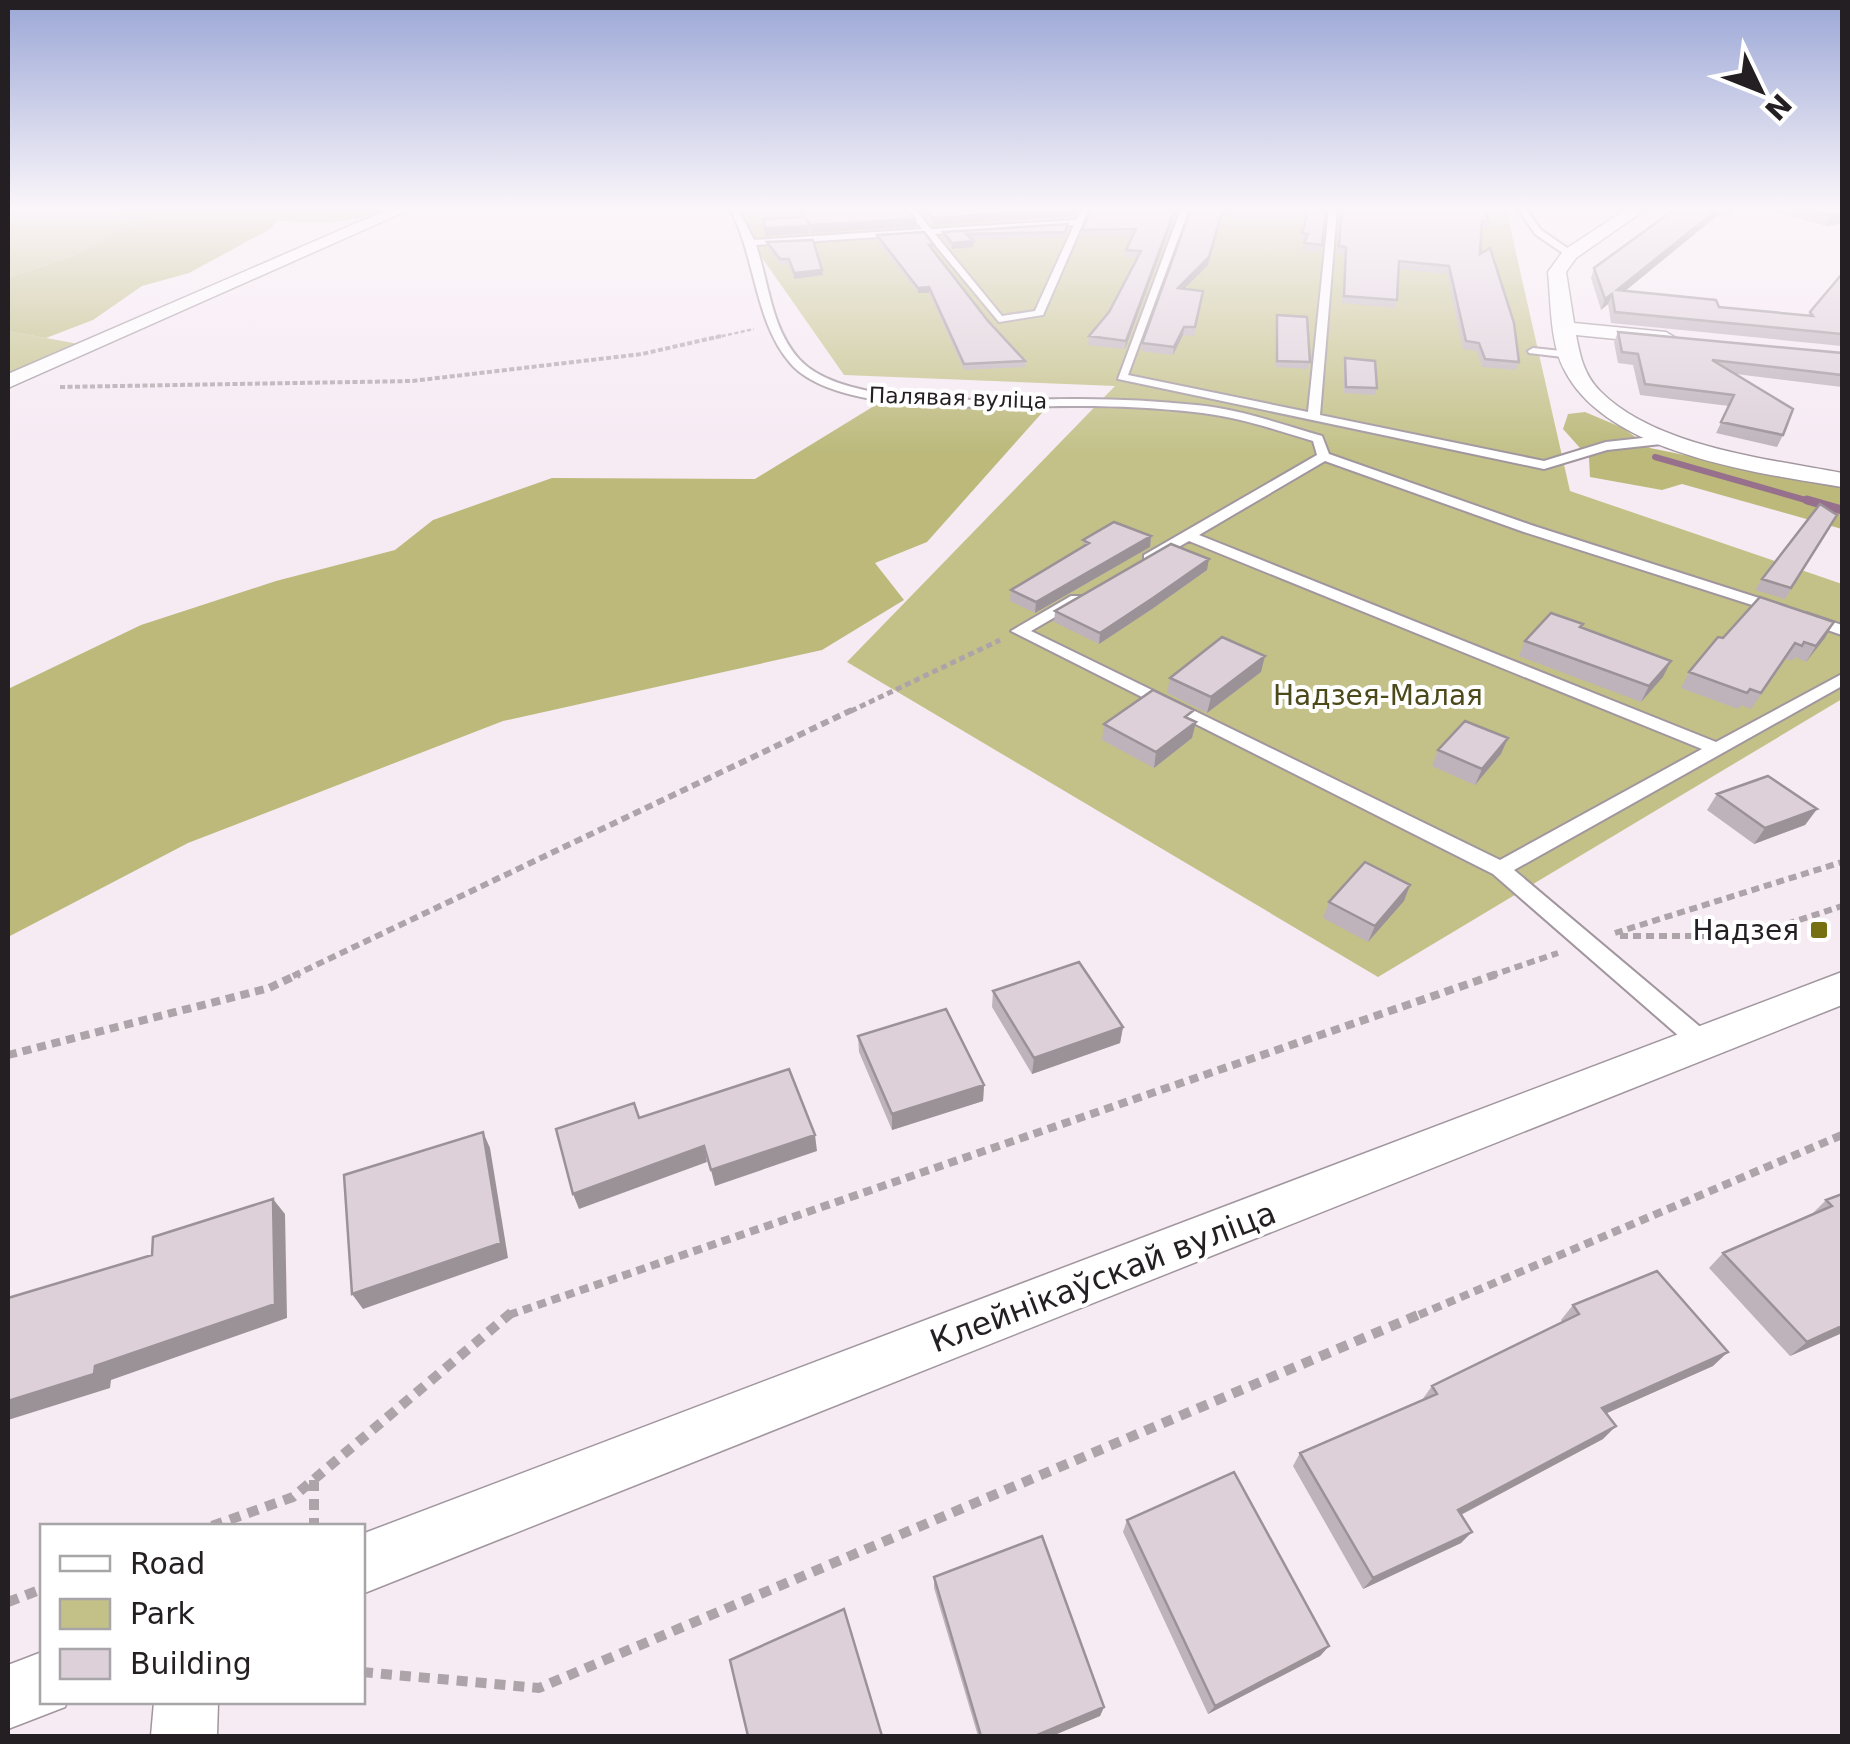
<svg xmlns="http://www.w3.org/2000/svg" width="1850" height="1744" font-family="'DejaVu Sans',sans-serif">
  <rect width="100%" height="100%" fill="#f6eaf3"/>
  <path fill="#c3c188" d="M 8,209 L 93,209 L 154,223 L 115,232 L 75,255 L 8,278 Z
    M 728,209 L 1506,209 L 1570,491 L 1842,584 L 1842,699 L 1378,977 L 847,662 L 1115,386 L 844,375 Z
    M 8,331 L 79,344 L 8,375 Z"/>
  <path fill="#bcb97b" d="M 93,209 L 384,209 C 351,226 312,223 277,221 L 270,229 L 189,273 L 142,286 L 93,320 L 46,338 L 8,331 L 8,278 L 75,255 L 115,232 L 152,223 Z
    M 887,398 L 1049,405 L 927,542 L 875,563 L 904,600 L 822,650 L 503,721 L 188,843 L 8,937 L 8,689 L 141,625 L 276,581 L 395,550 L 433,520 L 552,478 L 755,479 Z
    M 1585,412 L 1623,428 L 1650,448 L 1842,487 L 1842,529 L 1682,484 L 1662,490 L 1590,477 L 1589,458 L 1563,429 L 1568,414 Z"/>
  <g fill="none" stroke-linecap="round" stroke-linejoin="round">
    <path stroke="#96708d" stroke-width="6" d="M 1655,457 L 1816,503"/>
    <path stroke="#96708d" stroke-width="9" d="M 1807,500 L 1842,510"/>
    <g stroke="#a1969e" stroke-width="4">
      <path id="lane" d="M 730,209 L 738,209 L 754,240 L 922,229 L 906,209 L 915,209 L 931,229 L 1076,220 L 1081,209 L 1089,209 L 1043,315 L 999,322 L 926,234 L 756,245 C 769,283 771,328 799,359 C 847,412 1012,398 1081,399 C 1120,399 1158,401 1196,405 C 1240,409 1280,424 1322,436 L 1329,454 L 1534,526 L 1784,606 L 1784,612 L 1774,612 L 1524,532 L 1325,461 L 1199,535 L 1716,742 L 1842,674 L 1842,686 L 1514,870 L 1711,1036 L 1715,1043 L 1711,1050 L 1703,1052 L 1695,1050 L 1493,874 L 1011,631 L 1071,596 L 1081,596 L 1081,602 L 1031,631 L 1500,860 L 1702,749 L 1189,541 L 1154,561 L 1144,561 L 1144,555 L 1317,455 L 1313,441 C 1273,429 1236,416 1194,412 C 1157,408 1118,406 1080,406 C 1009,405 840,419 791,364 C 754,322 756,257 730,209 ZM 1074,225 L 1035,311 L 1002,316 L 935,234 Z
        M 1181,209 L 1189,209 L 1128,375 L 1308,412 L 1329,209 L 1337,209 L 1320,415 L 1544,461 L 1606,442 L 1670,435 L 1676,439 L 1670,443 L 1607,450 L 1544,469 L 1118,379 Z
        M 1518,209 L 1526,209 L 1541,230 L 1573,252 L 1573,256 L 1567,256 L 1535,234 Z
        M 1533,348 L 1571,352 L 1576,355 L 1571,358 L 1529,353 L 1528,351 Z
        M 1806,613 L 1842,625 L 1842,635 L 1801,621 L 1798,618 Z"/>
    </g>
    <g stroke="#a1969e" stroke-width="3">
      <path id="street" d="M 389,209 L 411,209 L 8,388 L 8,374 Z
        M 1627,209 L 1646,209 L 1576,258 L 1566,272 L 1574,323 L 1666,332 L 1676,338 L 1666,344 L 1576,335 C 1580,356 1584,375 1600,391 C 1655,447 1769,459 1842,473 L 1842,487 C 1758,473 1608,454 1565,371 C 1550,345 1551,302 1548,272 L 1564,250 Z
        M 1842,972 L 1842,1005 L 362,1594 L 362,1534 Z
        M 42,1652 L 42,1702 L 67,1702 L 65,1707 L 8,1729 L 8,1665 Z
        M 154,1702 L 218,1702 L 217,1736 L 151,1736 Z"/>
    </g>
    <path stroke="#ada4aa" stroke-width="2.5" stroke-dasharray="4 2.5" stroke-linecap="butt" d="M 709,339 L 754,329"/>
    <path stroke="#ada4aa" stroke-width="4" stroke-dasharray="5 2.5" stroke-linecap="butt" d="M 60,387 L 412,381 L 642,354 L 721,336"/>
    <path stroke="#ada4aa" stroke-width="5" stroke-dasharray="6 4" stroke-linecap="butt" d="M 851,711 L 1000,640"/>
    <path stroke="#ada4aa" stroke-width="6" stroke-dasharray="8 5" stroke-linecap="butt" d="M 1615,933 L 1842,862
      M 1620,936 L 1750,936 L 1842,906
      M 293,976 L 856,708
      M 1490,976 L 1558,953"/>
    <path stroke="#ada4aa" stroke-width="8" stroke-dasharray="9 6" stroke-linecap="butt" d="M 8,1055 L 269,988 L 299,974
      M 509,1315 L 1497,974
      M 1419,1315 L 1842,1135"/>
    <path stroke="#ada4aa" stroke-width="10" stroke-dasharray="11 8" stroke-linecap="butt" d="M 314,1480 L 314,1526
      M 212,1526 L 293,1497 L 512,1312
      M 8,1602 L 42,1589
      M 362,1672 L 539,1688 L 1425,1312"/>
    <use href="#lane" fill="#fff" fill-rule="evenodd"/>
    <use href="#street" fill="#fff" fill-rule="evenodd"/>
  </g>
  <path fill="#beb3bb" d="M 796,209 L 907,209 L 915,226 L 811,233 L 809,230 L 809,233 L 765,236 L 763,219 L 801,217 Z
    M 920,209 L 1077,209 L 1074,216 L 933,225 Z
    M 1091,209 L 1177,209 L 1125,349 L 1088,345 L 1089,336 L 1109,312 L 1137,258 L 1125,257 L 1126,250 L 1132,236 L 1081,237 L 1082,230 Z
    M 1191,209 L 1239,209 L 1237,215 L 1222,214 L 1208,265 L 1184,289 L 1203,291 L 1194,336 L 1183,335 L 1173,355 L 1141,351 L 1142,343 Z
    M 1305,209 L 1326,209 L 1321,252 L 1302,250 L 1305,241 L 1301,240 L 1306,220 Z
    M 1341,209 L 1484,209 L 1489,222 L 1487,229 L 1482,229 L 1480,254 L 1519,362 L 1516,370 L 1482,367 L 1477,351 L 1463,349 L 1447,274 L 1398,269 L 1397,300 L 1395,308 L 1342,303 L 1344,255 L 1337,254 Z
    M 1675,209 L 1735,209 L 1725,217 L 1718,215 L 1624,291 L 1719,307 L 1808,315 L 1842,274 L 1842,346 L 1611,323 L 1608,304 L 1601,310 L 1591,278 L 1594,268 Z
    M 1764,209 L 1842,209 L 1842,223 L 1826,226 Z
    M 1068,229 L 1064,237 L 972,239 L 974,241 L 973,247 L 952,249 L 943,237 L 943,232 Z
    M 877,235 L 934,250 L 933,250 L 988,321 L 1025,361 L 1025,367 L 964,370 L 929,293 L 918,293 L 877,241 Z
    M 767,242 L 823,275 L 794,279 L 789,264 L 781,265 L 767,248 Z
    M 1277,315 L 1310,362 L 1308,369 L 1276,367 Z
    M 1618,332 L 1842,353 L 1842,387 L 1736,374 L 1783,435 L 1777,447 L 1716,433 L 1729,406 L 1640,395 L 1633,365 L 1618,363 L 1614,342 Z
    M 1345,358 L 1377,388 L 1375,395 L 1344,393 L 1344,365 Z
    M 1837,515 L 1785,599 L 1755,590 L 1762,579 Z
    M 1151,536 L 1150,547 L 1035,613 L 1010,601 L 1011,590 L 1083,546 L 1083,540 Z
    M 1207,570 L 1152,609 L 1099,644 L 1054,622 L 1055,611 Z
    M 1834,622 L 1806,662 L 1795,657 L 1792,661 L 1786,659 L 1751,709 L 1741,705 L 1738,709 L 1681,688 L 1689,672 L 1723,638 Z
    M 1582,628 L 1663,677 L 1641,702 L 1519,656 L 1525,641 Z
    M 1261,672 L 1207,713 L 1167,693 L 1170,678 Z
    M 1192,720 L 1192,738 L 1154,768 L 1102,740 L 1104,724 Z
    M 1438,750 L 1501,754 L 1475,785 L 1432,766 Z
    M 1717,794 L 1817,809 L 1805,825 L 1754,844 L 1707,810 Z
    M 1410,885 L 1404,901 L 1368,942 L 1323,918 L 1329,902 Z
    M 993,991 L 1123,1027 L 1120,1043 L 1032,1074 L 992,1007 Z
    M 858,1036 L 984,1085 L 983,1101 L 892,1130 L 859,1052 Z
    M 1842,1194 L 1842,1333 L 1790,1356 L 1709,1268 L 1723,1253 L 1812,1214 L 1826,1200 Z
    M 1573,1305 L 1713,1366 L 1607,1413 L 1603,1439 L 1461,1515 L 1461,1543 L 1363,1589 L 1293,1466 L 1300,1453 L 1422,1400 L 1432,1386 L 1562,1322 L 1561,1320 Z
    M 1127,1520 L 1329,1646 L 1320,1656 L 1208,1714 L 1123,1532 Z
    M 934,1577 L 1104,1707 L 1100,1716 L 1052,1736 L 978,1736 L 934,1588 Z"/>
  <path fill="#9b9298" d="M 1077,209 L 1074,216 L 933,225 L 933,218 Z
    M 1175,209 L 1177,209 L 1125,349 L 1126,341 Z
    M 1223,209 L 1208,265 L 1177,296 L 1178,288 Z
    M 1718,209 L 1720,209 L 1718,215 L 1613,301 L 1617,290 Z
    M 1842,214 L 1842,223 L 1826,226 L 1831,216 Z
    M 915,219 L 915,226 L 811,233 L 810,225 Z
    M 809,226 L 809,233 L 765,236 L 765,228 Z
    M 974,241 L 973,247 L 952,249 L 952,243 Z
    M 822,270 L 823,275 L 794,279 L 794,273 Z
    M 929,287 L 929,293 L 918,293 L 918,288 Z
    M 1612,294 L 1608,304 L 1601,310 L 1605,299 Z
    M 1184,327 L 1183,335 L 1173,355 L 1174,347 Z
    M 1151,536 L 1150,547 L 1035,613 L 1036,602 Z
    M 1209,559 L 1207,570 L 1152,609 L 1099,644 L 1100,633 Z
    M 1834,622 L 1825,638 L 1806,662 L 1816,646 Z
    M 1265,656 L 1261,672 L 1207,713 L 1211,697 Z
    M 1671,661 L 1663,677 L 1641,702 L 1649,686 Z
    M 1196,722 L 1192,738 L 1154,768 L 1156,752 Z
    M 1508,738 L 1501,754 L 1475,785 L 1482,769 Z
    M 1817,809 L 1805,825 L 1754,844 L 1765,828 Z
    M 1410,885 L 1404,901 L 1368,942 L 1375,926 Z
    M 1123,1027 L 1120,1043 L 1032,1074 L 1034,1058 Z
    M 984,1085 L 983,1101 L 892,1130 L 892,1114 Z
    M 483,1132 L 490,1148 L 508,1258 L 363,1309 L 352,1294 Z
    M 815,1135 L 817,1151 L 715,1186 L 711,1170 Z
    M 704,1146 L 707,1162 L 579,1209 L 573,1194 Z
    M 273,1199 L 285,1214 L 287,1318 L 111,1380 L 110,1388 L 8,1420 L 8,1401 L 95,1366 Z
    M 1842,1326 L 1842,1333 L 1790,1356 L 1807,1342 Z
    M 1728,1352 L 1713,1366 L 1589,1421 L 1602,1408 Z
    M 1616,1426 L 1603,1439 L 1447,1522 L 1458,1510 Z
    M 1472,1532 L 1461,1543 L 1363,1589 L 1373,1578 Z
    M 1329,1646 L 1320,1656 L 1208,1714 L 1215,1706 Z
    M 1104,1707 L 1100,1716 L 1052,1736 L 1035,1736 Z"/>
  <path fill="#ddd0d9" stroke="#9b9298" stroke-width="2.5" d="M 800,209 L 907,209 L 915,219 L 810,225 L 807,220 L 809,226 L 765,228 L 763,219 L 805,217 Z
    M 926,209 L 1074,209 L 933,218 Z
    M 1091,209 L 1175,209 L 1126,341 L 1089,336 L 1109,312 L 1141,251 L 1126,250 L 1136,229 L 1082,230 Z
    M 1191,209 L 1223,209 L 1209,257 L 1178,288 L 1203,291 L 1195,327 L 1184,327 L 1174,347 L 1142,343 Z
    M 1307,209 L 1326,209 L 1322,245 L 1304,243 L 1308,234 L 1302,233 L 1307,215 Z
    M 1342,209 L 1484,209 L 1489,222 L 1482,221 L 1480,254 L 1490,248 L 1514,323 L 1519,362 L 1485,359 L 1479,343 L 1466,341 L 1449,266 L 1399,261 L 1397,300 L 1344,296 L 1346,247 L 1339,246 Z
    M 1675,209 L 1718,209 L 1617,290 L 1716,300 L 1719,307 L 1813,316 L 1810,312 L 1842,274 L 1842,334 L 1615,312 L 1612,294 L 1605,299 L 1594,268 Z
    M 1803,209 L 1842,209 L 1842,214 L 1831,216 Z
    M 1068,224 L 1065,232 L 966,234 L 974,241 L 952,243 L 943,232 Z
    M 924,232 L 934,245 L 929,245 L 988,321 L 1025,361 L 964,364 L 929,287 L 918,288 L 877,235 Z
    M 813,240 L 822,270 L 794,273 L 789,259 L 780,259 L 767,242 Z
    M 1277,315 L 1307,317 L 1310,362 L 1277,361 Z
    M 1618,332 L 1842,353 L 1842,375 L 1712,360 L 1793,409 L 1783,435 L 1721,422 L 1734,395 L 1645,384 L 1638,354 L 1622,352 Z
    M 1345,358 L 1375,361 L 1377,388 L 1346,387 Z
    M 1820,504 L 1837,515 L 1791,588 L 1762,579 Z
    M 1114,522 L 1151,536 L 1036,602 L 1011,590 L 1089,543 L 1083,540 Z
    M 1171,544 L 1209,559 L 1153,598 L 1100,633 L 1055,611 Z
    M 1760,597 L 1834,622 L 1816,646 L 1804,642 L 1802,646 L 1795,643 L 1761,693 L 1750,689 L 1747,693 L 1689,672 L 1718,637 L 1723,638 Z
    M 1551,613 L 1583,624 L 1580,627 L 1671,661 L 1649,686 L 1525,641 Z
    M 1222,637 L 1265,656 L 1211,697 L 1170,678 Z
    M 1153,690 L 1194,710 L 1185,717 L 1196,722 L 1156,752 L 1104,724 Z
    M 1465,721 L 1508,738 L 1482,769 L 1438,750 Z
    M 1768,776 L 1817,809 L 1765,828 L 1717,794 Z
    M 1365,862 L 1410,885 L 1375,926 L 1329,902 Z
    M 1079,962 L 1123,1027 L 1034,1058 L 993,991 Z
    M 946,1009 L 984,1085 L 892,1114 L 858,1036 Z
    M 789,1069 L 815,1135 L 711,1170 L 704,1146 L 573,1194 L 556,1129 L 634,1103 L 639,1118 Z
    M 483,1132 L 501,1243 L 352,1294 L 344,1175 Z
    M 1842,1194 L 1842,1326 L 1807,1342 L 1723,1253 L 1832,1206 L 1826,1200 Z
    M 273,1199 L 275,1304 L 95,1366 L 94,1374 L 8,1401 L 8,1298 L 152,1255 L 153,1237 Z
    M 1657,1271 L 1728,1352 L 1602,1408 L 1616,1426 L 1458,1510 L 1472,1532 L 1373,1578 L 1300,1453 L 1437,1394 L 1432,1386 L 1579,1314 L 1573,1305 Z
    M 1234,1472 L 1329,1646 L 1215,1706 L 1127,1520 Z
    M 1042,1536 L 1104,1707 L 1035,1736 L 981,1736 L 934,1577 Z
    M 844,1609 L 882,1736 L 748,1736 L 730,1660 Z"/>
  <linearGradient id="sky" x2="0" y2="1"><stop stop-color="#9ba7d6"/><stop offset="0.46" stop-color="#fbf6fa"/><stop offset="1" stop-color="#fbf6fa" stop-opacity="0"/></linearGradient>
  <rect width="1850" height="453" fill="url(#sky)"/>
  <rect fill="#767012" stroke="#fff" stroke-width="4" x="1809" y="920" width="20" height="20" rx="5"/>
  <g text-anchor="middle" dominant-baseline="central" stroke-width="8" stroke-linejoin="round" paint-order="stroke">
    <g font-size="22" fill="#231f22" stroke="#fff">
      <text transform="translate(958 398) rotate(2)">Палявая вуліца</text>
    </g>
    <g font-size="28" fill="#4c491a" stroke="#fff">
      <text x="1378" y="695">Надзея-Малая</text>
    </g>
    <g font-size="28" fill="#231f22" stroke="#fff" text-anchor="end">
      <text x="1799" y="930">Надзея</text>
    </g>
    <g font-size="32" fill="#231f22" stroke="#fff">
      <text transform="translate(1103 1277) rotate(-21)">Клейнікаўскай вуліца</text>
    </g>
  </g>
  <rect width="1850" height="1744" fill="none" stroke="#231f22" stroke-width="20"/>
  <rect x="40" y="1524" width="325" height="180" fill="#ffffff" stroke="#a7a5a7" stroke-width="2.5"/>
  <rect x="60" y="1556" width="50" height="15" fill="#ffffff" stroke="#a7a5a7" stroke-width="2.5"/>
  <text x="130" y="1574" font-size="30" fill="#231f22">Road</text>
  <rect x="60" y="1599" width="50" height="30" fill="#c3c188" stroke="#a7a5a7" stroke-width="2.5"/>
  <text x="130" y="1624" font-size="30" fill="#231f22">Park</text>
  <rect x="60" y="1649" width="50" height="30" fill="#ddd0d9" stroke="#a7a5a7" stroke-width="2.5"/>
  <text x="130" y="1674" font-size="30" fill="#231f22">Building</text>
  <g transform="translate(1760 90) rotate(133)" stroke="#ffffff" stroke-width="8" paint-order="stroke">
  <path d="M0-8L18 38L0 25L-18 38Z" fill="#231f22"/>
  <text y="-15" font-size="28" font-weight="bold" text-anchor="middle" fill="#231f22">N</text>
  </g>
</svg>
